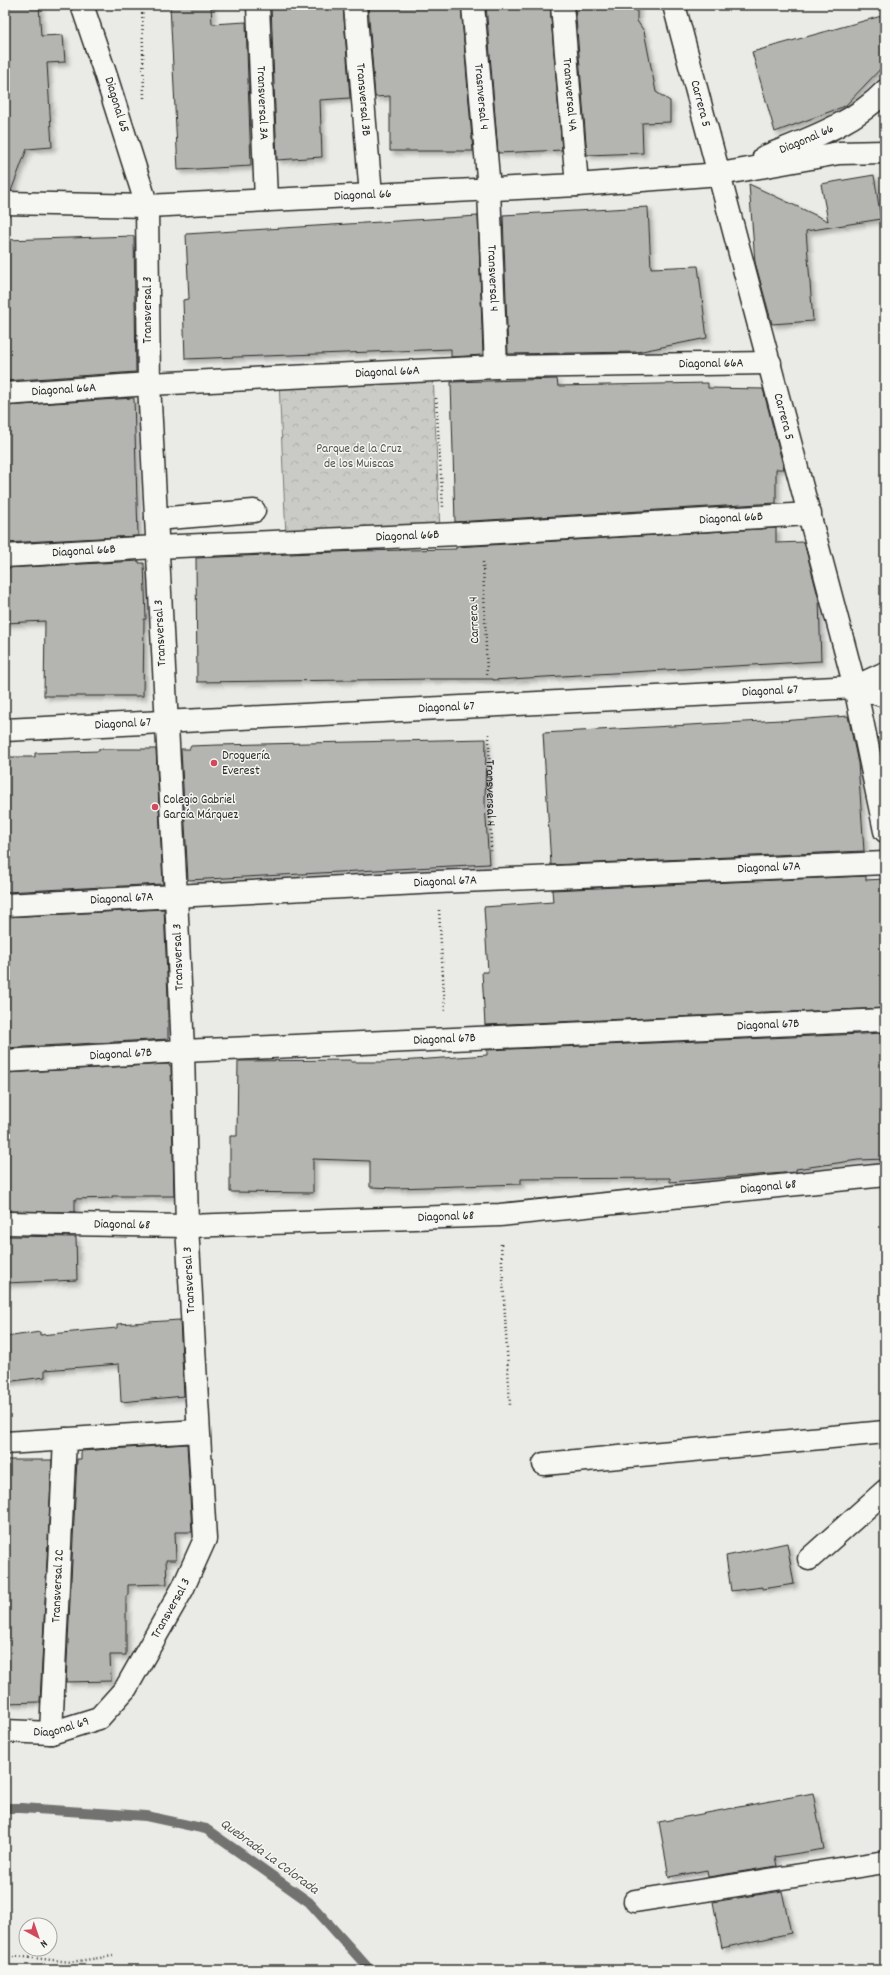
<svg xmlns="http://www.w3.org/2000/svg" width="890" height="1975" font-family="Dekko,sans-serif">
  <defs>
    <pattern id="park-crowns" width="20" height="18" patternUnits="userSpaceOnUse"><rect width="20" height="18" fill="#cacac7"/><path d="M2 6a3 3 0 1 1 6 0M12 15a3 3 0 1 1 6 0" fill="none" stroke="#aeaeab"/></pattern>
    <filter id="shadow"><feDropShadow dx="3.5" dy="3.5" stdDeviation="2" flood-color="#0004"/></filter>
  </defs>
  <rect width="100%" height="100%" fill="#eaeae6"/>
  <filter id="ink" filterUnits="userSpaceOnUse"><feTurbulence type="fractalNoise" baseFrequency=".025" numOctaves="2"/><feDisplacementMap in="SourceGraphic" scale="8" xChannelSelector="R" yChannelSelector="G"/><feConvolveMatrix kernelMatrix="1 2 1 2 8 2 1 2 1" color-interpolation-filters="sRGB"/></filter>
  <g filter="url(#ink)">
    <path fill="url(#park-crowns)" stroke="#7a7a79" d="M 433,373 L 440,531 L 286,537 L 279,381 Z"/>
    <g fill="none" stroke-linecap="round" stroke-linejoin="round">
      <path stroke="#727270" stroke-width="10" d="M 5,1808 L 21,1808 L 146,1816 L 206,1829 L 309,1902 L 370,1970"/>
    </g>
    <path fill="#b4b4b1" stroke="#2b2b2b" filter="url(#shadow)" d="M 5,5 L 39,5 L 41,36 L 63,35 L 65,62 L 47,63 L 52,147 L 27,149 L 11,191 L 5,191 Z
      M 170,5 L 211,5 L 212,24 L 246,22 L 251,166 L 178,170 Z
      M 271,5 L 343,5 L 350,98 L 320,100 L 322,157 L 277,160 Z
      M 368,5 L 461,5 L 473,151 L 390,151 L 390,96 L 375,97 Z
      M 486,5 L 550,5 L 562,150 L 498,153 Z
      M 575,5 L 637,5 L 637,21 L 644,31 L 656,92 L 670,101 L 670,122 L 642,123 L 643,153 L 587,155 Z
      M 885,15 L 885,64 L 845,106 L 775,132 L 752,52 Z
      M 874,175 L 881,219 L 806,231 L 813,321 L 772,324 L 755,262 L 749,184 L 828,221 L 821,184 Z
      M 648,207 L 651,268 L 698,266 L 707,338 L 637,352 L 508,354 L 503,215 Z
      M 478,216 L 483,355 L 451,357 L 451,349 L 185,359 L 183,300 L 189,299 L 186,234 Z
      M 134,236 L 136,372 L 5,381 L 5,240 Z
      M 557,379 L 558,386 L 708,383 L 708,388 L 763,389 L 784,469 L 776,469 L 776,503 L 455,522 L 451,382 Z
      M 134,398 L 138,536 L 5,543 L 5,406 Z
      M 776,528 L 776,543 L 804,542 L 819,600 L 821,661 L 493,680 L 493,679 L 431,679 L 197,682 L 196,558 L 360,551 L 456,549 L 456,547 Z
      M 139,561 L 139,563 L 144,563 L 146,619 L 144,619 L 143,696 L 44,696 L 45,621 L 5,623 L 5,568 Z
      M 848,716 L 858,763 L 864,851 L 551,865 L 543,733 L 781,720 L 781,721 Z
      M 486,739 L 485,804 L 489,864 L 188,880 L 181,749 L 190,749 L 190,746 L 218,745 Z
      M 99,749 L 156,749 L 163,884 L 5,892 L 5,757 L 35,757 L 35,753 L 99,751 Z
      M 866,876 L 866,880 L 885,879 L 885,1008 L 485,1025 L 482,972 L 488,972 L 484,907 L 553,902 L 552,890 Z
      M 164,909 L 168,998 L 168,1039 L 5,1048 L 5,917 Z
      M 885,1033 L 885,1159 L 858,1160 L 796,1169 L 796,1172 L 670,1182 L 670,1178 L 521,1179 L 521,1184 L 397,1188 L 370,1187 L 370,1161 L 313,1159 L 313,1193 L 230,1192 L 230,1136 L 237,1136 L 238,1061 L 351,1060 L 351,1062 L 385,1062 L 487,1055 L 487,1050 Z
      M 167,1064 L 171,1066 L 174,1196 L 112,1196 L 112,1198 L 75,1199 L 75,1212 L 5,1211 L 5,1073 Z
      M 5,1236 L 76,1237 L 77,1280 L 5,1283 Z
      M 180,1320 L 184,1396 L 121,1402 L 119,1364 L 45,1370 L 45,1377 L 5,1382 L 5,1337 L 40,1332 L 40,1335 L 117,1328 L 117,1324 Z
      M 187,1444 L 192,1532 L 175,1532 L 176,1560 L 166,1560 L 167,1584 L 128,1585 L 128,1595 L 126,1596 L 126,1655 L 110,1655 L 111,1681 L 66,1682 L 77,1459 L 81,1459 L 81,1451 Z
      M 5,1460 L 52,1460 L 40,1702 L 5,1703 Z
      M 787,1543 L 794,1584 L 763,1589 L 763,1587 L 731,1591 L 726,1556 Z
      M 813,1793 L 824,1849 L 775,1857 L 777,1866 L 708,1877 L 707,1870 L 669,1877 L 659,1822 Z
      M 782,1891 L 791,1933 L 722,1948 L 713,1902 Z"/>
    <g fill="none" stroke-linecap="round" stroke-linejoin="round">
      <g stroke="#2b2b2b" stroke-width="25">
        <g id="minor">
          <path id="s2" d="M 258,5 L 266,200"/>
          <path id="s3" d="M 355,5 L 371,195"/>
          <path id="s4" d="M 473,5 L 489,189 L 496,367"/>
          <path id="s5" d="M 562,5 L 577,185"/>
          <path id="s6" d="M 674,5 L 855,687 L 885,831"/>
          <path id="s7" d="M 764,157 C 806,140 854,124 885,91"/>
          <path id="s8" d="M 5,203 L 147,206 L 577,185 L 720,174 L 839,153 L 885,152"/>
          <path id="s9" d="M 5,394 L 149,384 L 496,367 L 770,363"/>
          <path d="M 156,519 L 254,511"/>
          <path id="s10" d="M 5,556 L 156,547 L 482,533 L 810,514"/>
          <path d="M 855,687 L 885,696"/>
          <path id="s11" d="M 5,730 L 855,687 L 885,673"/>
          <path id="s12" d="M 5,905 L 438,882 L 885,863"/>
          <path id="s13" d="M 5,1061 L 183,1051 L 885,1020"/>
          <path id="s14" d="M 5,1223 L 187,1226 L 500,1215 L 885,1175"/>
          <path d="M 5,1443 L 198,1431"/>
          <path d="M 544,1464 L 885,1432"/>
          <path d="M 809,1559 L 885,1491"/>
          <path id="s15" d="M 5,1731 L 51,1733 L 99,1718 L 126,1688 L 183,1588 L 205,1539 L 187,1226 L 183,1051 L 176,896 L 149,384 L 147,206 L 105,73 L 82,5"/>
          <path id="s16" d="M 51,1733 L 65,1439"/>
          <path d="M 635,1901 L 885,1862"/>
        </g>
      </g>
      <g stroke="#2b2b2b" stroke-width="2.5" stroke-dasharray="1 3" stroke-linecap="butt">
        <path d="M 142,5 L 144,98"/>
        <path d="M 436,398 L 443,507"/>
        <path d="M 483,562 L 487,677"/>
        <path id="s1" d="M 489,734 L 491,851"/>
        <path d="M 439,910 L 445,1011"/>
        <path d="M 501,1244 L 510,1405"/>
        <path d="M 5,1955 L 71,1962 L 113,1956"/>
      </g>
      <use href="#minor" stroke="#f6f6f2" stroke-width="22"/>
    </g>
  </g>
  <g fill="#d1495b" stroke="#f6f6f2" stroke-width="1.5">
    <circle cx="214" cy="763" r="4"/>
    <circle cx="155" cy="807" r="4"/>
  </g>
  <g text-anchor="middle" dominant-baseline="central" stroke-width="3" stroke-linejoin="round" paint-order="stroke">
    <g font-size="13" fill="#2b2b2b" stroke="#f6f6f2">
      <text stroke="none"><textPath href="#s5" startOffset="90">Transversal 4A</textPath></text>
      <text stroke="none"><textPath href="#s4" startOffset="92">Trasnversal 4</textPath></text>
      <text stroke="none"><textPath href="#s3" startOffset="95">Transversal 3B</textPath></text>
      <text stroke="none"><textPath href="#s2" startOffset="98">Transversal 3A</textPath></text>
      <text stroke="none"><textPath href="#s6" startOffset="102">Carrera 5</textPath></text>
      <text transform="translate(116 105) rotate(73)">Diagonal 65</text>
      <text stroke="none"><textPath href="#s7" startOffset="46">Diagonal 66</textPath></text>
      <text stroke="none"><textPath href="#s8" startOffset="358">Diagonal 66</textPath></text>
      <text stroke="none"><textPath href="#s4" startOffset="274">Transversal 4</textPath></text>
      <text transform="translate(148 310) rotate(-90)">Transversal 3</text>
      <text stroke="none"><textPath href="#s9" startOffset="707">Diagonal 66A</textPath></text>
      <text stroke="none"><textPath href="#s9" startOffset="383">Diagonal 66A</textPath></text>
      <text stroke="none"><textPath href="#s9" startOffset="59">Diagonal 66A</textPath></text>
      <text stroke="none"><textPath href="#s6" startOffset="426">Carrera 5</textPath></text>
      <text stroke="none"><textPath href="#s10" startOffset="727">Diagonal 66B</textPath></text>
      <text stroke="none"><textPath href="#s10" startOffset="403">Diagonal 66B</textPath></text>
      <text stroke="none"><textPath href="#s10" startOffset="79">Diagonal 66B</textPath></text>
      <text transform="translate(475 620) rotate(-92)">Carrera 4</text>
      <text transform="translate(161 633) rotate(-93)">Transversal 3</text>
      <text stroke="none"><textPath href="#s11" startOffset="766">Diagonal 67</textPath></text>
      <text stroke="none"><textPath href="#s11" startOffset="442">Diagonal 67</textPath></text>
      <text stroke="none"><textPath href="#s11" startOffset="118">Diagonal 67</textPath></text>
      <text stroke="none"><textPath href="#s1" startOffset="59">Transversal 4</textPath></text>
      <text stroke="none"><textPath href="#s12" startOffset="765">Diagonal 67A</textPath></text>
      <text stroke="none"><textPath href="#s12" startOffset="441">Diagonal 67A</textPath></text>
      <text stroke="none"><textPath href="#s12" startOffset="117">Diagonal 67A</textPath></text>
      <text transform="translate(179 957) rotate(-92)">Transversal 3</text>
      <text stroke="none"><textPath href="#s13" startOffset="764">Diagonal 67B</textPath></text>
      <text stroke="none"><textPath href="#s13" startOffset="440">Diagonal 67B</textPath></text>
      <text stroke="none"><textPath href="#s13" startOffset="116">Diagonal 67B</textPath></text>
      <text stroke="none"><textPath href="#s14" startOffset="765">Diagonal 68</textPath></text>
      <text stroke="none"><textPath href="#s14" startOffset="441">Diagonal 68</textPath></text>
      <text stroke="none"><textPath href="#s14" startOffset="117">Diagonal 68</textPath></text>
      <text transform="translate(190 1280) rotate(-93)">Transversal 3</text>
      <text stroke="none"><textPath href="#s16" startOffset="147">Transversal 2C</textPath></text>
      <text stroke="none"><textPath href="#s15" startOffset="228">Transversal 3</textPath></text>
      <text stroke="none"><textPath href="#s15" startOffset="57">Diagonal 69</textPath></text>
    </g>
    <g font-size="13" fill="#535352" stroke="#f6f6f2">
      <text x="359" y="449">Parque de la Cruz<tspan x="359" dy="15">de los Muiscas</tspan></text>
    </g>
    <g font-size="13" fill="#2b2b2b" stroke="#f6f6f2" text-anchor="start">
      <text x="222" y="756">Droguería<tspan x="222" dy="15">Everest</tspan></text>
      <text x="163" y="800">Colegio Gabriel<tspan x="163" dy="15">García Márquez</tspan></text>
    </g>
    <g font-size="14" font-style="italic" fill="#545453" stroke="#f6f6f2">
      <text transform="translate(269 1857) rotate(36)">Quebrada La Colorada</text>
    </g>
  </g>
  <rect width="890" height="1975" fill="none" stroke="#f6f6f2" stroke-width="20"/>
  <rect x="10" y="10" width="870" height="1955" fill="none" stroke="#2b2b2b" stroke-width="1.5" filter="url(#ink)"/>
  <g transform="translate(38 1937) rotate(140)"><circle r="19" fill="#f6f6f2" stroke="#a5a5a2"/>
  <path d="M0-3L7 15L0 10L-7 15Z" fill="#d1495b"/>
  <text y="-6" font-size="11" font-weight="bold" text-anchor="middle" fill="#2b2b2b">N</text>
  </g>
</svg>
